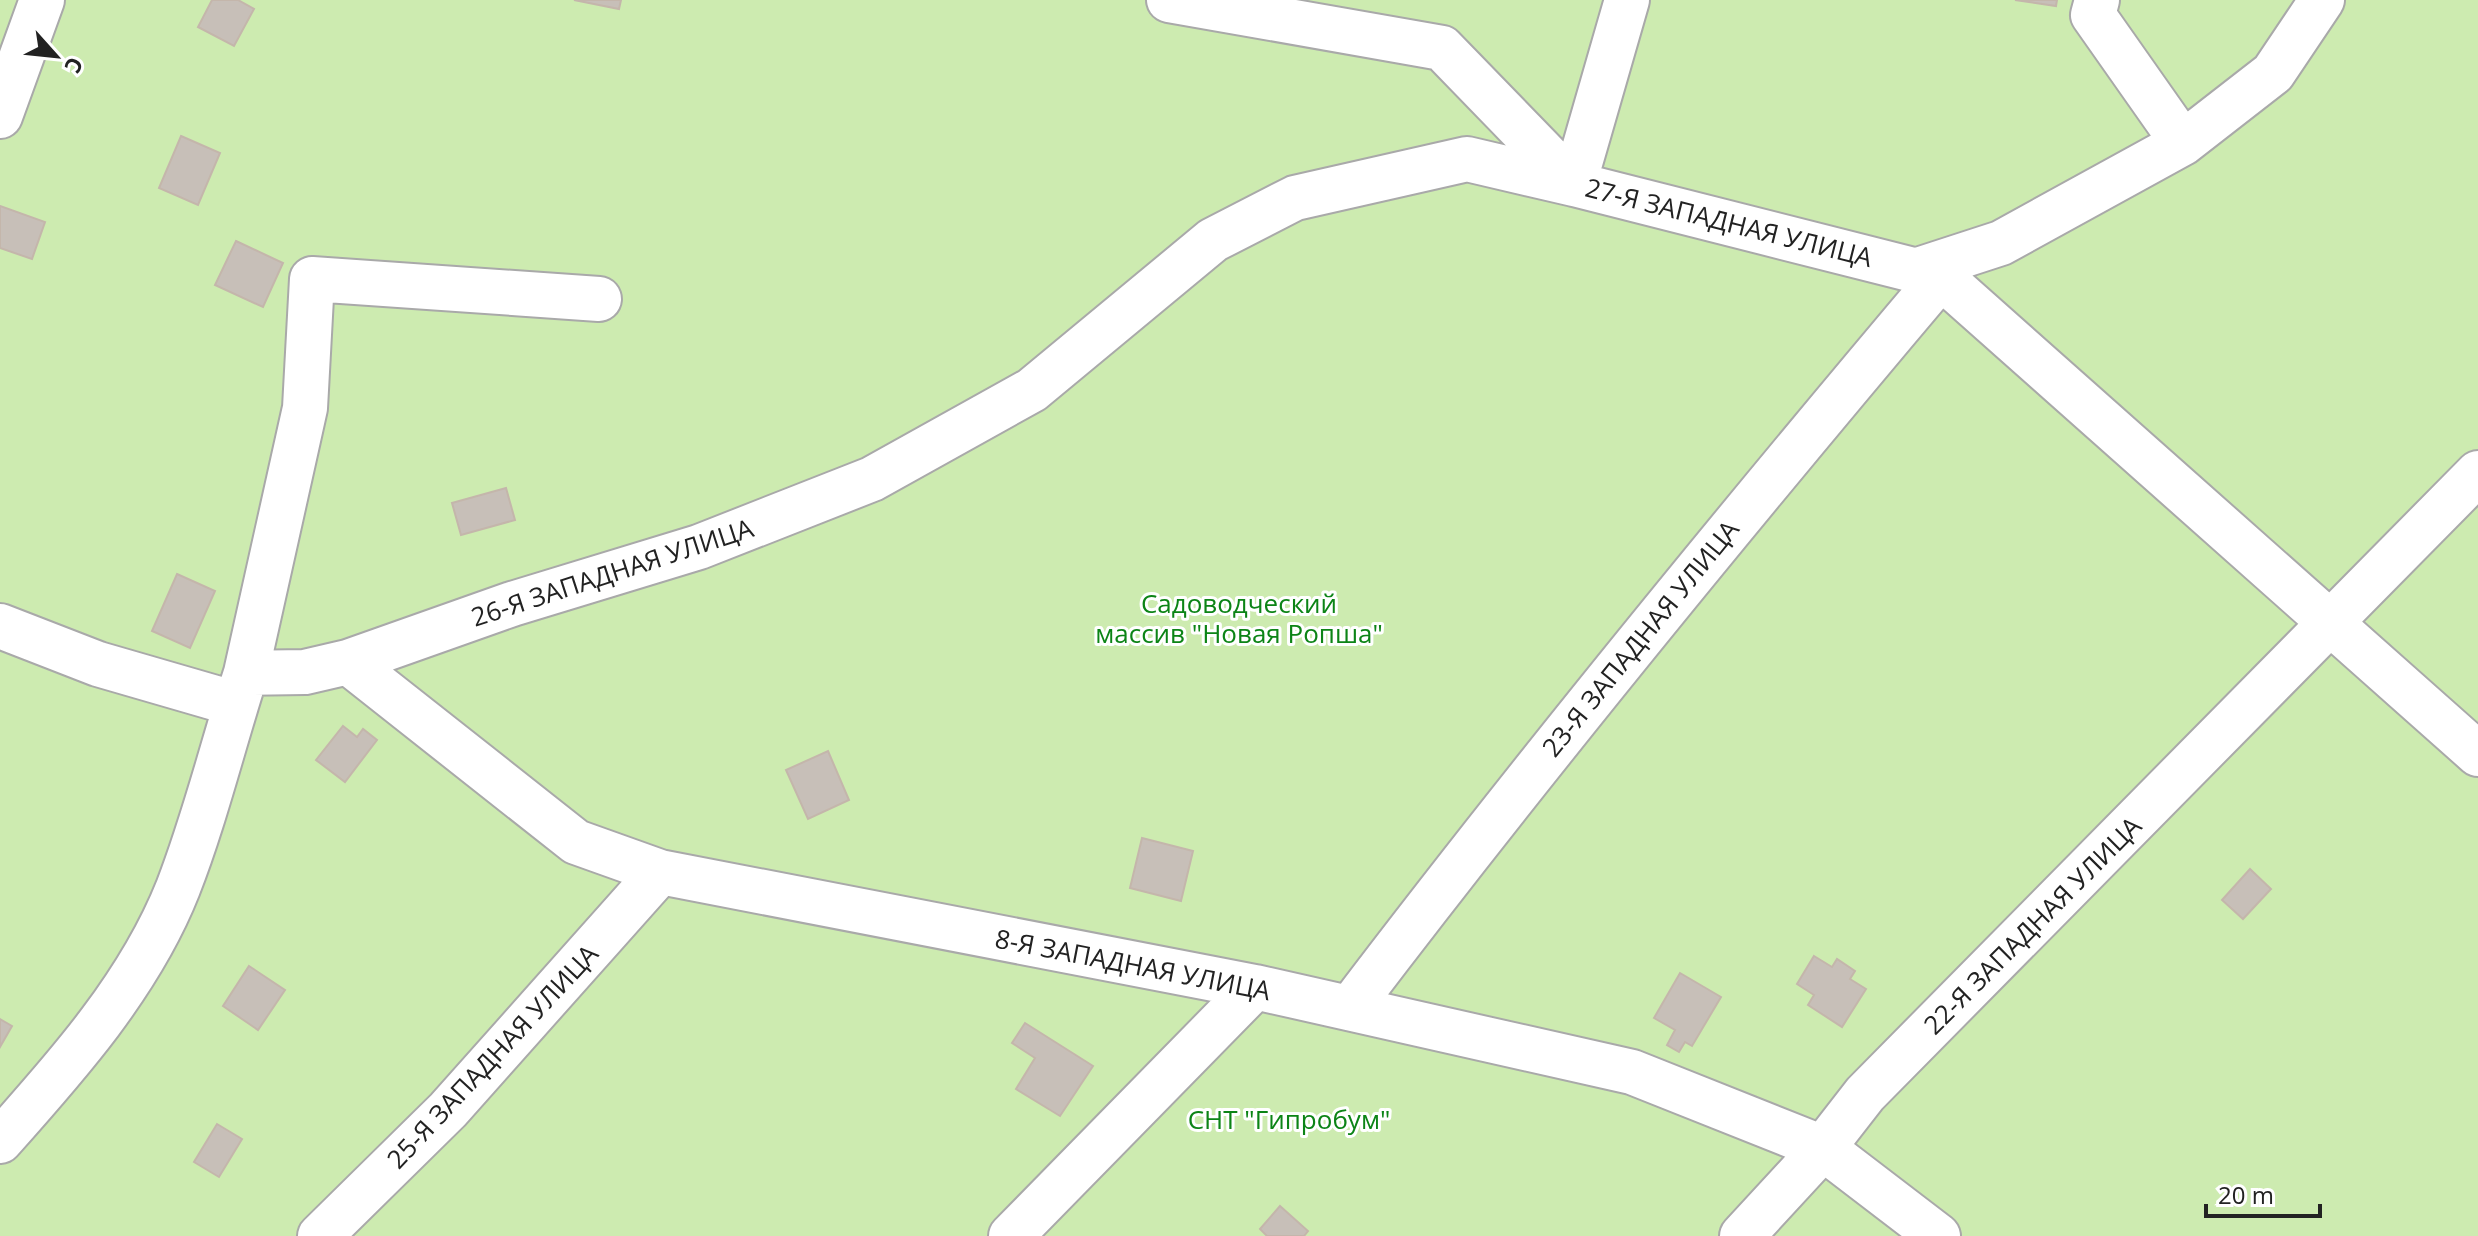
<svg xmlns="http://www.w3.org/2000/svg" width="2478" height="1236" font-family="'Open Sans',sans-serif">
  <rect width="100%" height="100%" fill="#f2efe9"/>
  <path fill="#cdebb0" d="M 0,0 L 2478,0 L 2478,1236 L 0,1236 Z"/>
  <path fill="#c7bfb8" stroke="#c4b6ab" stroke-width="2" d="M 212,0 L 238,0 L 254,9 L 234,46 L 198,27 Z
    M 574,0 L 621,0 L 619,9 Z
    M 2015,0 L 2057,0 L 2056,6 Z
    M 181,136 L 220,153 L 198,205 L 159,188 Z
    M 0,206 L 45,222 L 32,259 L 0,248 Z
    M 236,241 L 283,263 L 263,307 L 215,285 Z
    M 506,488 L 515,520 L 461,535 L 452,503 Z
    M 177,574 L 215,591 L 190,648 L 152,631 Z
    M 343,726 L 357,737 L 363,729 L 377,740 L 345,782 L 316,760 Z
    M 828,751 L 849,800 L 808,819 L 786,770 Z
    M 1142,838 L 1193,851 L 1181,901 L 1130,888 Z
    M 2250,869 L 2271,889 L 2243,919 L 2222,900 Z
    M 1814,956 L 1832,967 L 1837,959 L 1855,971 L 1850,979 L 1866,989 L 1842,1027 L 1808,1005 L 1814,995 L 1797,984 Z
    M 249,966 L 285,990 L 258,1030 L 223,1006 Z
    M 1680,973 L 1721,997 L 1692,1046 L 1685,1042 L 1679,1052 L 1667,1045 L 1675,1030 L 1654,1018 Z
    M 0,1019 L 12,1026 L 0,1047 Z
    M 1025,1023 L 1093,1066 L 1060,1116 L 1016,1089 L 1035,1058 L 1012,1043 Z
    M 217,1124 L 242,1139 L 219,1177 L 194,1162 Z
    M 1280,1206 L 1308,1231 L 1304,1236 L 1267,1236 L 1260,1229 Z"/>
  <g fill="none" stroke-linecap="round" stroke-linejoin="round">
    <g stroke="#a9a9a9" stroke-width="48">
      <path id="minor" d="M 1169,0 L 1442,48 L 1574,184 L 1941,277 L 2478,754
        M 2097,0 L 2093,15 L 2183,143
        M 0,116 L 42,0
        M 1918,270 L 2001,243 L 2183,143 L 2273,73 L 2322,0
        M 599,299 L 312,279 L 305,408 L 246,673 L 305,672 L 348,662 L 512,604 L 699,547 L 872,479 L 1032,390 L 1213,240 L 1295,198 L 1467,159 L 1574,184 L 1627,0
        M 0,626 L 98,664 L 236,704
        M 348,662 L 576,842 L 660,872 L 1255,987 L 1632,1072 L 1823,1148 L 1938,1236
        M 1350,1008 C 1540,758 1739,516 1941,277
        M 0,1141 C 68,1065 140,984 178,888 C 205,819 223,744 246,673
        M 320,1236 L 448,1110 L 660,872
        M 1011,1236 L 1255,987
        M 1742,1236 L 1823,1148 L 1865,1094 L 2478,473"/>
    </g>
    <use href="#minor" stroke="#fff" stroke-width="44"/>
  </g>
  <g text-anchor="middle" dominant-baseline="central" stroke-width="6" stroke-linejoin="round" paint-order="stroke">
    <g font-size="26" fill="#222" stroke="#fff">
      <text transform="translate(1729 222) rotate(14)">27-Я ЗАПАДНАЯ УЛИЦА</text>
      <text transform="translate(612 572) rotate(-18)">26-Я ЗАПАДНАЯ УЛИЦА</text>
      <text transform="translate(1640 638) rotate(-51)">23-Я ЗАПАДНАЯ УЛИЦА</text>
      <text transform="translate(2032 925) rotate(-45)">22-Я ЗАПАДНАЯ УЛИЦА</text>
      <text transform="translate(1133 964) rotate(11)">8-Я ЗАПАДНАЯ УЛИЦА</text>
      <text transform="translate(492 1056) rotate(-47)">25-Я ЗАПАДНАЯ УЛИЦА</text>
    </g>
    <g font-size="26" fill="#0c8416" stroke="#fff">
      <text x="1239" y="603">Садоводческий<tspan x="1239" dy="30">массив "Новая Ропша"</tspan></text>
      <text x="1289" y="1119">СНТ "Гипробум"</text>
    </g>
  </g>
  <g transform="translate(56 56) rotate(117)" stroke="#ffffff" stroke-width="6" paint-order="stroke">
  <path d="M0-6L14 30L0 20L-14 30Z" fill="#222222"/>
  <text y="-12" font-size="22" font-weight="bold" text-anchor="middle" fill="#222222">С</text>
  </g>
  <path d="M2206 1204v12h114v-12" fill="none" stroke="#222222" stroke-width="4"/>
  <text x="2218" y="1204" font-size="24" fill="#222222" stroke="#ffffff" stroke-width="6" paint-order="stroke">20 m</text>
</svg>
